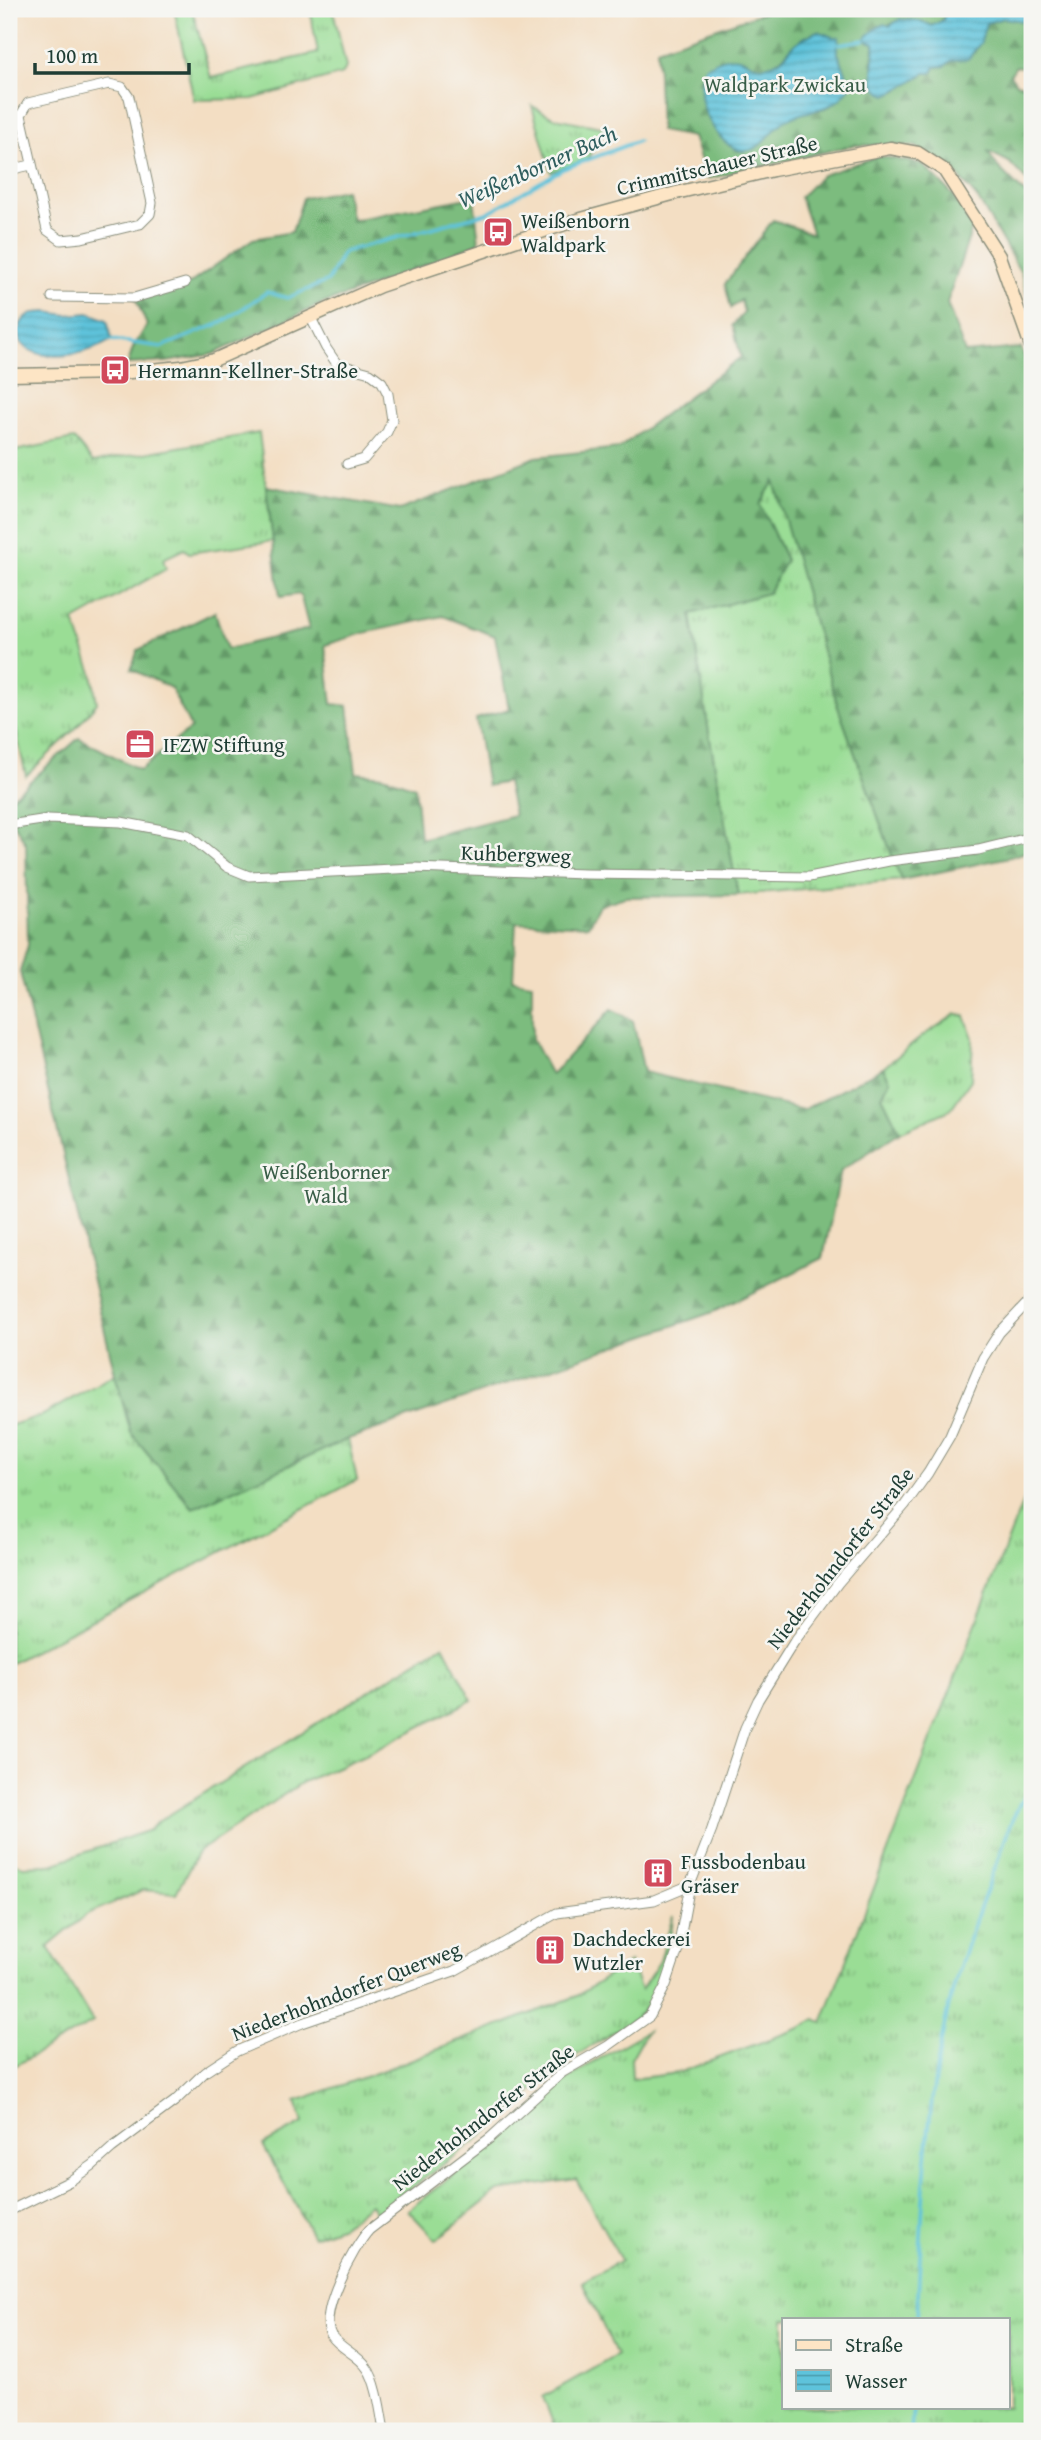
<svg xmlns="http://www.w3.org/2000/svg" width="1041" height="2440" font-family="'Gentium Book Plus',serif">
  <defs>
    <pattern id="grass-tufts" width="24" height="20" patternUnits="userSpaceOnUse" patternTransform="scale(1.75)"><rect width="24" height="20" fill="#9add95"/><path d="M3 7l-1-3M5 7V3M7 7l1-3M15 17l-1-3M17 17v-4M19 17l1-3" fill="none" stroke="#7db47a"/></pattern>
    <pattern id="forest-firs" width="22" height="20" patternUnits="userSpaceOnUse" patternTransform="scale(1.75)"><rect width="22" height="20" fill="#7bbc7e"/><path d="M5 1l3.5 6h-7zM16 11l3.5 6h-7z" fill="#649a68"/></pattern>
    <pattern id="water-rules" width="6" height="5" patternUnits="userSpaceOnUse" patternTransform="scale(1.75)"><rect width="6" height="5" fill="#5ec3db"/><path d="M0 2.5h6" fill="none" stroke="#4da0b2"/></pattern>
  </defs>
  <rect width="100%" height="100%" fill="#f6f6f2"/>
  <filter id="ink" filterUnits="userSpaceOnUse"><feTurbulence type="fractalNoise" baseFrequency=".0143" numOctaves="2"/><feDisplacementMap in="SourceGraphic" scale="14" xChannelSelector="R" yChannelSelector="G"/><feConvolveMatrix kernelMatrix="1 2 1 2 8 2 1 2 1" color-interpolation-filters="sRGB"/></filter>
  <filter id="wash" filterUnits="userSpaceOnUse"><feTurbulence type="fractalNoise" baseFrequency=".00686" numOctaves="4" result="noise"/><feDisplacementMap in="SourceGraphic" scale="28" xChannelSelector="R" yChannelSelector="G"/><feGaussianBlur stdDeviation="1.57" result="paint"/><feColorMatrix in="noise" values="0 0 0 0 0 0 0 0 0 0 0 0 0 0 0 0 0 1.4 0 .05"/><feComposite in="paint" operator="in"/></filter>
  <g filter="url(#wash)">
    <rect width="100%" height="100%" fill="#f3dec3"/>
    <path fill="url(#grass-tufts)" stroke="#5c8d64" stroke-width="2" fill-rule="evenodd" d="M 174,9 L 192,9 L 211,78 L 318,53 L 310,9 L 333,9 L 346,67 L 343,74 L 252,99 L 194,100 Z
      M 532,106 L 555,118 L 606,128 L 587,159 L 551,172 Z
      M 259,433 L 273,541 L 189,553 L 184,549 L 163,559 L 166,569 L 74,621 L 92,673 L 97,703 L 75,729 L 26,776 L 9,699 L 9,452 L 74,439 L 93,462 Z
      M 774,480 L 838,707 L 901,880 L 738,895 L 709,733 L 691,614 L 768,593 L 786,560 L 760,504 Z
      M 956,1014 L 965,1016 L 973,1038 L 971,1080 L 950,1110 L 900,1132 L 882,1096 L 890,1080 L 883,1068 L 924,1035 Z
      M 115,1374 L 131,1433 L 193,1508 L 348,1439 L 357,1480 L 9,1664 L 9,1426 L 43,1415 Z
      M 1032,1478 L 1032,2431 L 556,2431 L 543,2397 L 617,2355 L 582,2282 L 621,2260 L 576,2179 L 498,2191 L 436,2240 L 408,2210 L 507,2133 L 563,2083 L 587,2066 L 647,2031 L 631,2059 L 632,2079 L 678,2073 L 800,2028 L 816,2019 L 822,2023 ZM 784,2319 L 1008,2319 L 1008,2407 L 784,2407 Z
      M 443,1645 L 472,1700 L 369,1753 L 303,1782 L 198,1852 L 176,1893 L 143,1890 L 87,1914 L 48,1947 L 93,2022 L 9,2069 L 9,1861 L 23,1866 L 49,1865 L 150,1830 L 156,1823 Z
      M 673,1916 L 668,1963 L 653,2000 L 634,2019 L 557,2068 L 494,2127 L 376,2214 L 370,2204 L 342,2226 L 313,2237 L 263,2145 L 303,2123 L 296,2101 L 379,2072 L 577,1996 L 630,1962 L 641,1990 L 660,1961 Z"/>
    <path fill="url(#forest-firs)" stroke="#4d7c59" stroke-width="2" fill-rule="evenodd" d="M 773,9 L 942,9 L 945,16 L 939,23 L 929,26 C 903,11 887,26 864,40 L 874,43 L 873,73 L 896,91 L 935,67 L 945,66 L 952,60 C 981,60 977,42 986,23 L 1004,18 L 1022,21 L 1029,9 L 1032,9 L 1032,69 L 1016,66 L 1010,75 L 1016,83 L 1032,87 L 1032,186 L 1009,162 L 987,151 L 998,167 L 1032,201 L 1032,313 L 1021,273 L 978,199 L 957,174 L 915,146 L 855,145 L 707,179 L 693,137 L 660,131 L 657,49 ZM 818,31 L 832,37 L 839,37 L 837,51 L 851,85 C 825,121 815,103 785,120 C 775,126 768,139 757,146 L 730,146 C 709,128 699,106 701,78 L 743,59 C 766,76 779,62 794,45 C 801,38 810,35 818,31 Z
      M 879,156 L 922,164 L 954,196 L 972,228 L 947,303 L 965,353 L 1021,348 L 1032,376 L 1032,850 L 1010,857 L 901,880 L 838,707 L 774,481 L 760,504 L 786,560 L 768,593 L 691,614 L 709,733 L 738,895 L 625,897 L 599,905 L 588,926 L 516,922 L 513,980 L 532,983 L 532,1039 L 551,1075 L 612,1009 L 633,1021 L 644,1072 L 803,1110 L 883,1068 L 890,1080 L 882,1096 L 900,1132 L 841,1170 L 823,1258 L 713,1312 L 348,1439 L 193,1508 L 131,1433 L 115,1374 L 20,972 L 28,945 L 26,844 L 9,815 L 9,800 L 79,738 L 140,770 L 191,728 L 171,688 L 131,669 L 138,650 L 215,612 L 227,649 L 309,629 L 300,594 L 280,597 L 266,486 L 400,510 L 536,457 L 619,448 L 741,357 L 733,325 L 744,313 L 741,300 L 731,308 L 725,284 L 773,220 L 813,234 L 800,197 L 822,175 ZM 443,616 L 495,636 L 509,709 L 476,719 L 487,786 L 507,782 L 514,815 L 420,839 L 415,787 L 383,776 L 356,773 L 348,706 L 332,704 L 325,645 L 364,633 Z
      M 345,190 L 352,220 L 474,197 L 479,243 L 375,285 L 321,304 L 213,354 L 166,362 L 128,364 L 133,348 L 147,325 L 136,300 L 189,284 L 253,239 L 292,232 L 303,198 Z"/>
    <path fill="url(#water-rules)" stroke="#3e8088" stroke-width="2" d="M 942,9 L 1029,9 L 1022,21 L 1004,18 L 986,23 L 981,42 L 968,59 L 952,60 L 945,66 L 935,67 L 932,73 L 925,73 C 912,81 901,89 887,95 C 864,88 877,60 874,43 L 864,40 L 864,39 L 878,27 L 884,24 L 890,26 L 900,19 L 921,21 L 932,26 L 943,20 L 945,13 Z
      M 818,31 L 832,37 L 839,37 L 837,51 L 851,85 C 834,115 812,106 786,120 C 772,128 762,152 743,151 C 733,150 723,141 717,133 C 702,111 696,93 705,67 C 716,61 729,54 742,59 C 753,63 755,68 768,65 C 781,63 786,53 794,45 C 801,38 810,35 818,31 Z
      M 47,312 L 67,315 L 90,313 L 107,320 L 112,340 C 90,353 52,363 28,349 C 14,341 17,321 31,314 C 35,312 42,313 47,312 Z"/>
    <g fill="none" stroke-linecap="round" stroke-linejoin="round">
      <path stroke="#5ec3db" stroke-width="3.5" d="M 838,44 L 864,40
        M 9,331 L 18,331
        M 112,340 L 162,347 L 223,322 L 267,292 L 287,298 L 328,281 L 343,252 L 487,213 L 563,169 L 638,141
        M 917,2319 C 922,2220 924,2121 945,2023 C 959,1955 988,1891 1010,1825 L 1020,1803 L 1032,1789
        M 911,2431 L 913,2407"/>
    </g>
  </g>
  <g filter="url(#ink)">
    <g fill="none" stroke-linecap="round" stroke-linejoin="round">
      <g stroke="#898e7c" stroke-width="11">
        <path id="minor" d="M 109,84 L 122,87 L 129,97 L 152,203 L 150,214 L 140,224 L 82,238 L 61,240 L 47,230 L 21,115 L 28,103 Z
          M 9,170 L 31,165
          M 52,297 L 134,298 L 185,283
          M 310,316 L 326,348 L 337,364 L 370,373 L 382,382 L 388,394 L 392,420 L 387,432 L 364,459 L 347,464
          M 9,355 L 10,375
          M 9,825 L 48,819 L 121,822 L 188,835 L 227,867 L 249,876 L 414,868 L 585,874 L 809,877 L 889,861 L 978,850 L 1032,837
          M 9,2211 L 70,2181 L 93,2165 L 112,2148 L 175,2101 L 205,2072 L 237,2051 L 302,2023 L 454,1971 L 557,1913 L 654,1900 L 690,1885
          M 384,2431 C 381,2414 377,2381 367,2368 C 358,2354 340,2349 331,2335 C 318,2313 353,2248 369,2230 L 490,2138 L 563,2072 L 608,2046 L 650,2016 L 666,1985 L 678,1949 L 690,1885 L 712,1829 L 745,1728 L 758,1700 L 794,1642 L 838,1583 L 905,1505 L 928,1473 L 950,1436 L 983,1358 L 999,1333 L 1032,1298"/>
      </g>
      <g stroke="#898e7c" stroke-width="15">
        <path id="secondary" d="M 9,375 L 120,373 L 181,367 L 214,360 L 380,286 L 574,221 L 676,193 L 773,170 L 890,148 L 918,153 L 944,170 L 999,256 L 1032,349"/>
      </g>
      <use href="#minor" stroke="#fff" stroke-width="9"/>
      <use href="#secondary" stroke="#fde5c5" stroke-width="12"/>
    </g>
  </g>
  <defs>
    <g id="bus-square" transform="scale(1.575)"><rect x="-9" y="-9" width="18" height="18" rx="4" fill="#d1495b" stroke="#f6f6f2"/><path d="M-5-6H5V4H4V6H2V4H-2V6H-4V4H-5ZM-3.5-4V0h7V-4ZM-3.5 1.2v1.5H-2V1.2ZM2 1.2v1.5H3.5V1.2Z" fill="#fff"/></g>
    <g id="office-square" transform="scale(1.575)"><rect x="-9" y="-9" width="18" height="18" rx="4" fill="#d1495b" stroke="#f6f6f2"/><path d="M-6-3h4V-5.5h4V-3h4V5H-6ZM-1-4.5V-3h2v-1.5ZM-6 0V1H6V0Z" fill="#fff"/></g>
    <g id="building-square" transform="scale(1.575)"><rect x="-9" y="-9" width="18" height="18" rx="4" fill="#d1495b" stroke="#f6f6f2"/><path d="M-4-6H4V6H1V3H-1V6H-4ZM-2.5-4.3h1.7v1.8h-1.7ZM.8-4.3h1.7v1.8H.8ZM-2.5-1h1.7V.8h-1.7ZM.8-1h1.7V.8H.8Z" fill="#fff"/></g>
  </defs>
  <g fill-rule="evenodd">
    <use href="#bus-square" x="498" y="232"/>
    <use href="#bus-square" x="115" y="370"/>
    <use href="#office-square" x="140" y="744"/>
    <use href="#building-square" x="658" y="1873"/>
    <use href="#building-square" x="550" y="1950"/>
  </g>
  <g text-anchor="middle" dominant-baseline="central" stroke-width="5" stroke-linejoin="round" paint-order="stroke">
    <g font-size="21" fill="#385d47" stroke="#f6f6f2">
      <text x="785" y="84">Waldpark Zwickau</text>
      <text x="326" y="1171">Weißenborner<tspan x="326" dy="24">Wald</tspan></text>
    </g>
    <g font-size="21" fill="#1f3d34" stroke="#f6f6f2">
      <text transform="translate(717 165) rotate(-13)">Crimmitschauer Straße</text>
      <text transform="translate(516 854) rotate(2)">Kuhbergweg</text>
      <text transform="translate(840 1558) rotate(-52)">Niederhohndorfer Straße</text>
      <text transform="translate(346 1991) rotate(-21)">Niederhohndorfer Querweg</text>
      <text transform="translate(483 2117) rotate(-38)">Niederhohndorfer Straße</text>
    </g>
    <g font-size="21" fill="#1f3d34" stroke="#f6f6f2" text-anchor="start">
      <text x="521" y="220">Weißenborn<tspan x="521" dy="24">Waldpark</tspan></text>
      <text x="138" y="370">Hermann-Kellner-Straße</text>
      <text x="163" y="744">IFZW Stiftung</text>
      <text x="681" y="1861">Fussbodenbau<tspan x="681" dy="24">Gräser</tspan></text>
      <text x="573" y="1938">Dachdeckerei<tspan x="573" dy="24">Wutzler</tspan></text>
    </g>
    <g font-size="23" font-style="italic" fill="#2f5e5e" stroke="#f6f6f2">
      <text transform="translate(537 166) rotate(-24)">Weißenborner Bach</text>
    </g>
  </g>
  <rect width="1041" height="2440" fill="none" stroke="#f6f6f2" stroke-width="35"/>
  <rect x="782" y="2318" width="228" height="91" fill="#f6f6f2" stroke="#a0aca6" stroke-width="2"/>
  <rect x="796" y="2340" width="35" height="10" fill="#fde5c5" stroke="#a0aca6" stroke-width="2"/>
  <text x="845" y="2352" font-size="21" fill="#1f3d34">Straße</text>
  <rect x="796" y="2370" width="35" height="21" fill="url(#water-rules)" stroke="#a0aca6" stroke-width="2"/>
  <text x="845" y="2388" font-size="21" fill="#1f3d34">Wasser</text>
  <path d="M35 63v10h154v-10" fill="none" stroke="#1f3d34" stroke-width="3.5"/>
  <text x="46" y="63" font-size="21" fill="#1f3d34" stroke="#f6f6f2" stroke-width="5" paint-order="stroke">100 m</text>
</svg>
